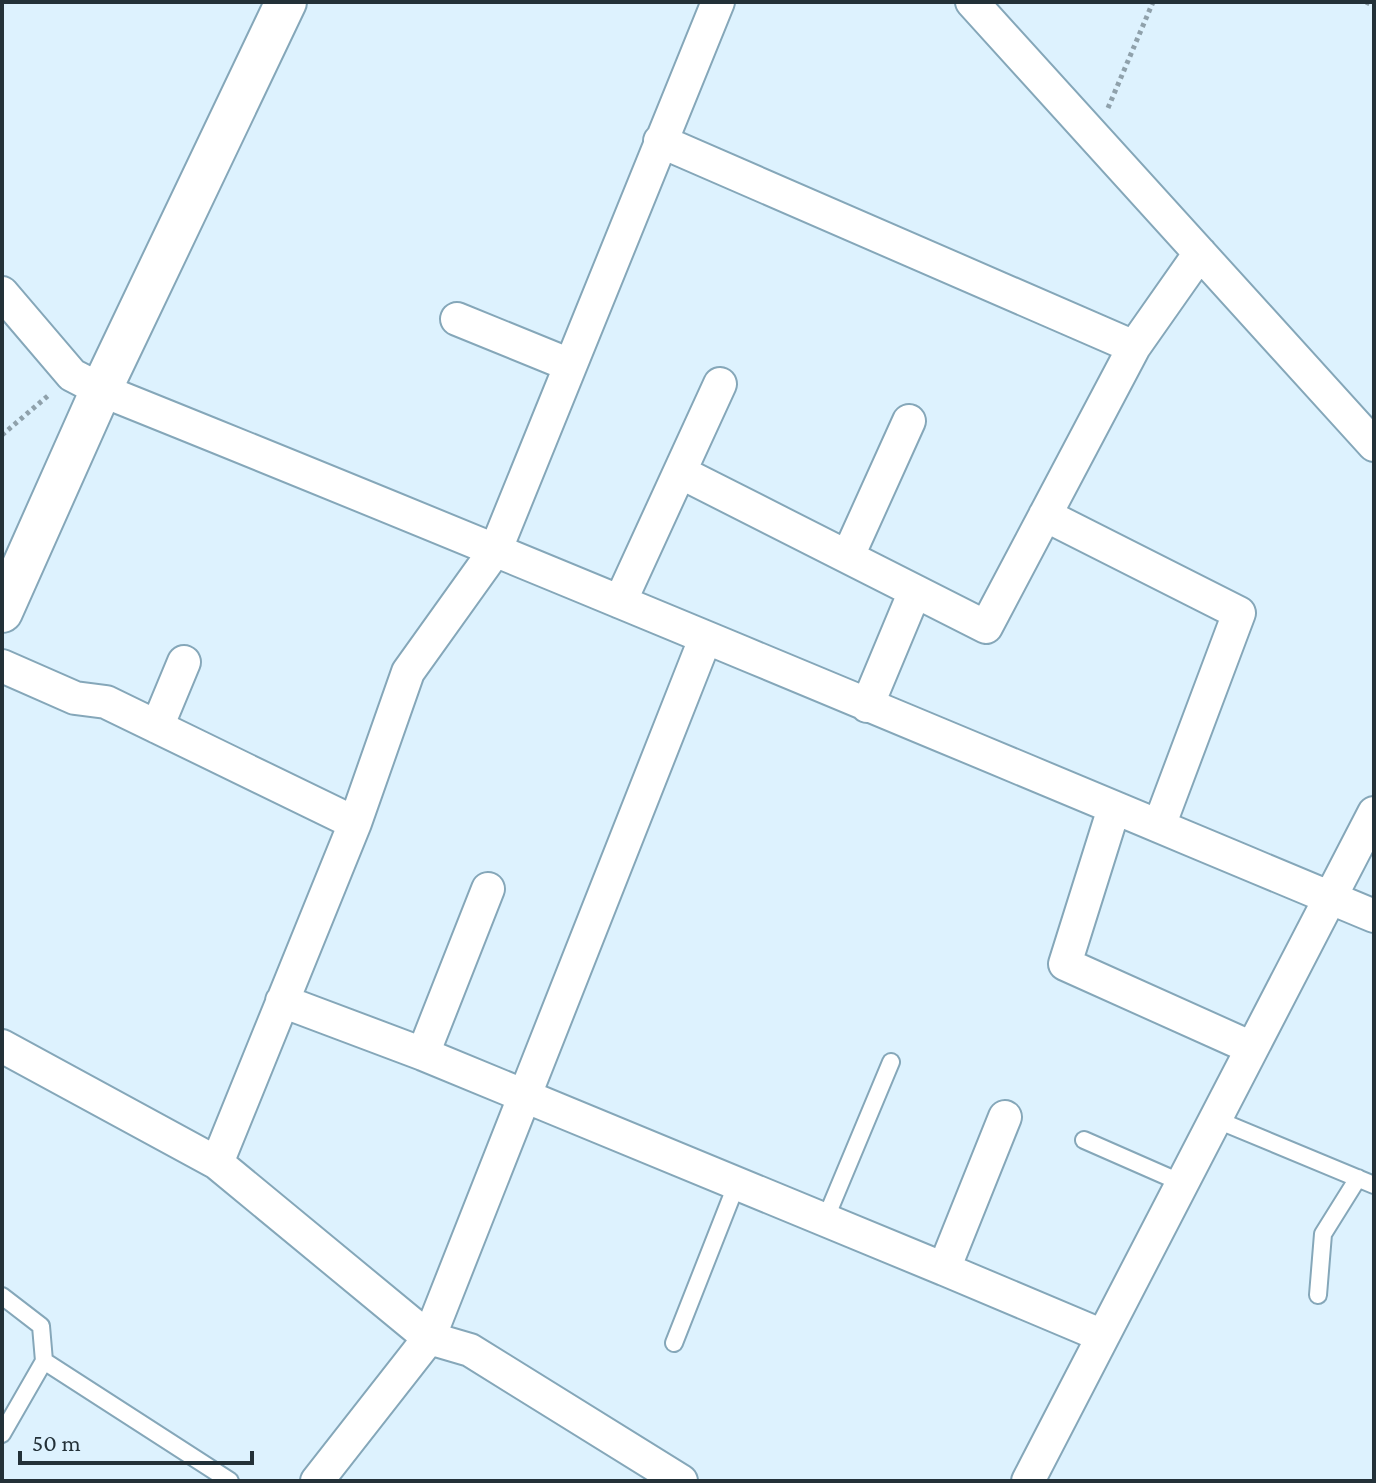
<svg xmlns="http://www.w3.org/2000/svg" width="1376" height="1483" font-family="'Crimson Pro',serif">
  <rect width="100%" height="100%" fill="#ddf2fe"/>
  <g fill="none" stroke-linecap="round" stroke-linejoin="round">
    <g stroke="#85a7b9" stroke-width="20">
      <path id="service" d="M 1215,1119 L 1374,1185
        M 1084,1140 L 1182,1183
        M 825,1220 L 891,1062
        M 1318,1295 L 1323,1234 L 1358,1178
        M 2,1296 L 41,1326 L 44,1361 L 230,1481
        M 674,1343 L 737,1183
        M 2,1434 L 44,1361"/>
    </g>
    <g stroke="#85a7b9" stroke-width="36">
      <path id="minor" d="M 972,2 L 1374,445
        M 660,141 L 1134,347
        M 2,293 L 72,375 L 101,390 C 527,561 950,739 1374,916
        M 457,319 L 570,365
        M 680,472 L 986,627 L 1134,347 L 1200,253
        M 1045,515 L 1239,613 L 1159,826
        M 848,556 L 909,421
        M 620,602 L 720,384
        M 2,666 L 75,698 L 106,702 L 355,823
        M 867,706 L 915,591
        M 157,727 L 184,662
        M 1114,808 L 1065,964 L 1252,1048
        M 282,1001 L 423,1054 L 944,1269 L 1005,1117
        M 2,1046 L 217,1163 L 429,1338 L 470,1350 L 681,1481
        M 423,1054 L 488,889
        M 217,1163 L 355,823 L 408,672 L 496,549 L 718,2
        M 944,1269 L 1103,1336
        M 317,1481 L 429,1338 L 705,639
        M 1028,1481 L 1374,813"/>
    </g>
    <g stroke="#85a7b9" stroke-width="44">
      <path id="tertiary" d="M 2,612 L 101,390 L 286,2"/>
    </g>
    <path stroke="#8fa1ab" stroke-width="5" stroke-dasharray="4 4" stroke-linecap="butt" d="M 1366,2 L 1374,6
      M 1108,108 L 1153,2
      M 2,435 L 50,394"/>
    <use href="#service" stroke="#fff" stroke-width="16"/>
    <use href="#minor" stroke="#fff" stroke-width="32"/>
    <use href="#tertiary" stroke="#fff" stroke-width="40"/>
  </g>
  <rect width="1376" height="1483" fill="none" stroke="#233138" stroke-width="8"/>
  <path d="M20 1451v12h232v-12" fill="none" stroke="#233138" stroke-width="4"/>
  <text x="32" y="1451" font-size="24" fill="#233138" stroke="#ddf2fe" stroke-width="6" paint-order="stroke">50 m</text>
</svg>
